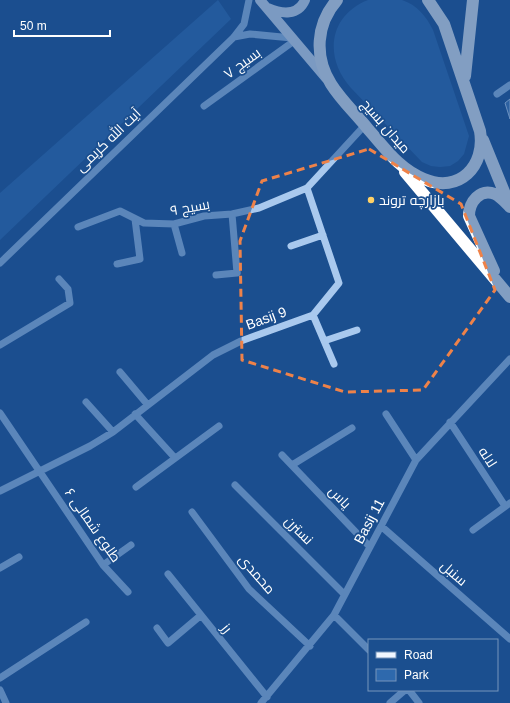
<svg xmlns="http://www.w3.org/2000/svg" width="510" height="703" font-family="Arial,Cairo,sans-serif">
  <rect width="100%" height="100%" fill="#1b4f8f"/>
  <path fill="#2e69ad" d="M 218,0 L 231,19 L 0,240 L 0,193 Z
    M 368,0 L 402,0 C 417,5 426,16 433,30 L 469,136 L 464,154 L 458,161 L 450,166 L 440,167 L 431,166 L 422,162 L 351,88 C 324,58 328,16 368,0 Z"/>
  <path fill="#4478b7" stroke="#cfe3fa" d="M 510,99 L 510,119 L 505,103 Z"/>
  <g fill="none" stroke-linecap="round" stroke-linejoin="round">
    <path stroke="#a9c9ee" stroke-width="7" d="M 234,37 L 250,34 L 292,38
      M 497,94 L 510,85
      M 204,106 L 294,41
      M 174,224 L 182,253
      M 78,227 L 120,211 L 144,223 L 174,224 L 204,216 L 232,214 L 259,208 L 307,188 L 365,125
      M 291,246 L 323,235
      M 0,263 L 234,37 L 244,24 L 249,0
      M 117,264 L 140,259 L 135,219
      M 216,275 L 237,273 L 232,214
      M 313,315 L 334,364
      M 324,341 L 357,330
      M 0,345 L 70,303 L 68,289 L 59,279
      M 120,372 L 147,404
      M 86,402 L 113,432
      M 0,413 L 103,565 L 128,592
      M 135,414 L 175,458
      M 386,414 L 416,460
      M 450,422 L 505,506
      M 282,455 L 370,547
      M 292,465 L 352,428
      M 235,485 L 344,594
      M 136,487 L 219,426
      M 0,491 L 90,446 L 113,432 L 213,355 L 241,341 L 313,315 L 339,283 L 307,188
      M 192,512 L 249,589 L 310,646
      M 381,526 L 510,639
      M 473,530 L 510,503
      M 103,565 L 131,545
      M 0,568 L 19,557
      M 168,574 L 267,697
      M 334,615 L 369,650
      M 157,628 L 168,643 L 200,616
      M 0,678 L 86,622
      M 0,690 L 6,703
      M 409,690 L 419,703
      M 261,703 L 334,615 L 416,460 L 510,359
      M 390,703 L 405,690"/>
    <path stroke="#f0f6ff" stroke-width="10" d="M 260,0 L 326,78
      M 268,8 C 282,14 298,16 305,0"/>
    <path stroke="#fff" stroke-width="12" d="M 337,0 C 316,24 314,57 331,84 C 341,100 356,114 368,129 C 385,148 399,169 424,179 C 459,194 486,166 480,131 L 444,24 L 428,0
      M 465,76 L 473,0
      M 483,140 L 509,204
      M 405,172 L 510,297
      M 494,271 L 469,216 C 469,202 480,188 495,194 C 501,197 505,202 510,207"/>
  </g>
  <path d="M0 0H510V703H0ZM 369,149 L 461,204 L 495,290 L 423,390 L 345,392 L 242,360 L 240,241 L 262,181 Z" fill="#1b4f8f" fill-opacity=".55" fill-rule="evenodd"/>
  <path fill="none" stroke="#ee8249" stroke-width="3" stroke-dasharray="8 5" stroke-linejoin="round" d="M 369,149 L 461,204 L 495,290 L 423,390 L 345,392 L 242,360 L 240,241 L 262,181 Z"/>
  <circle fill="#ffd166" stroke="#1b4f8f" stroke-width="1.5" cx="371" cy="200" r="4"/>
  <g text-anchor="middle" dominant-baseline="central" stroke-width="3.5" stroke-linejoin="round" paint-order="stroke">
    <g font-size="14" fill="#fff" stroke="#1b4f8f">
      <text transform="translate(242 63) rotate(-36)">بسیج ۷</text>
      <text transform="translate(386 126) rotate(49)">میدان بسیج</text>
      <text transform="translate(108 140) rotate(-44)">آیت الله کریمی</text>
      <text transform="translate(190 207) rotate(-10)">بسیج ۹</text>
      <text transform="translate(266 318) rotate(-20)">Basij 9</text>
      <text transform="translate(488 457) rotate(57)">لاله</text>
      <text transform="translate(340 497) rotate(46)">یاس</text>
      <text transform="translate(369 521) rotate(-62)">Basij 11</text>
      <text transform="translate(93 525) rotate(55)">طلوع شمالی ۶</text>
      <text transform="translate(299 530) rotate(45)">نسترن</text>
      <text transform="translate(454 573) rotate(41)">سنبل</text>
      <text transform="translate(257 574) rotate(49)">محمدی</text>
      <text transform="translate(227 628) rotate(51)">رز</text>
    </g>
    <g font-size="14" fill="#fff" stroke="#1b4f8f" text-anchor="start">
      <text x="379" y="200">بازارچه تروند</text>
    </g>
  </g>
  <rect x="368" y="639" width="130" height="52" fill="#1b4f8f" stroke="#7695bc"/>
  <rect x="376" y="652" width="20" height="6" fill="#f0f6ff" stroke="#7695bc"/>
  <text x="404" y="659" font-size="12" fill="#ffffff">Road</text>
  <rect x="376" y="669" width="20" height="12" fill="#2e69ad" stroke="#7695bc"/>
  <text x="404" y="679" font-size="12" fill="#ffffff">Park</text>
  <path d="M14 30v6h96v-6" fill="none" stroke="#ffffff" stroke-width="2"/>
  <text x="20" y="30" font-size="12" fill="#ffffff" stroke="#1b4f8f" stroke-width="3" paint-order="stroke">50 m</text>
</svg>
